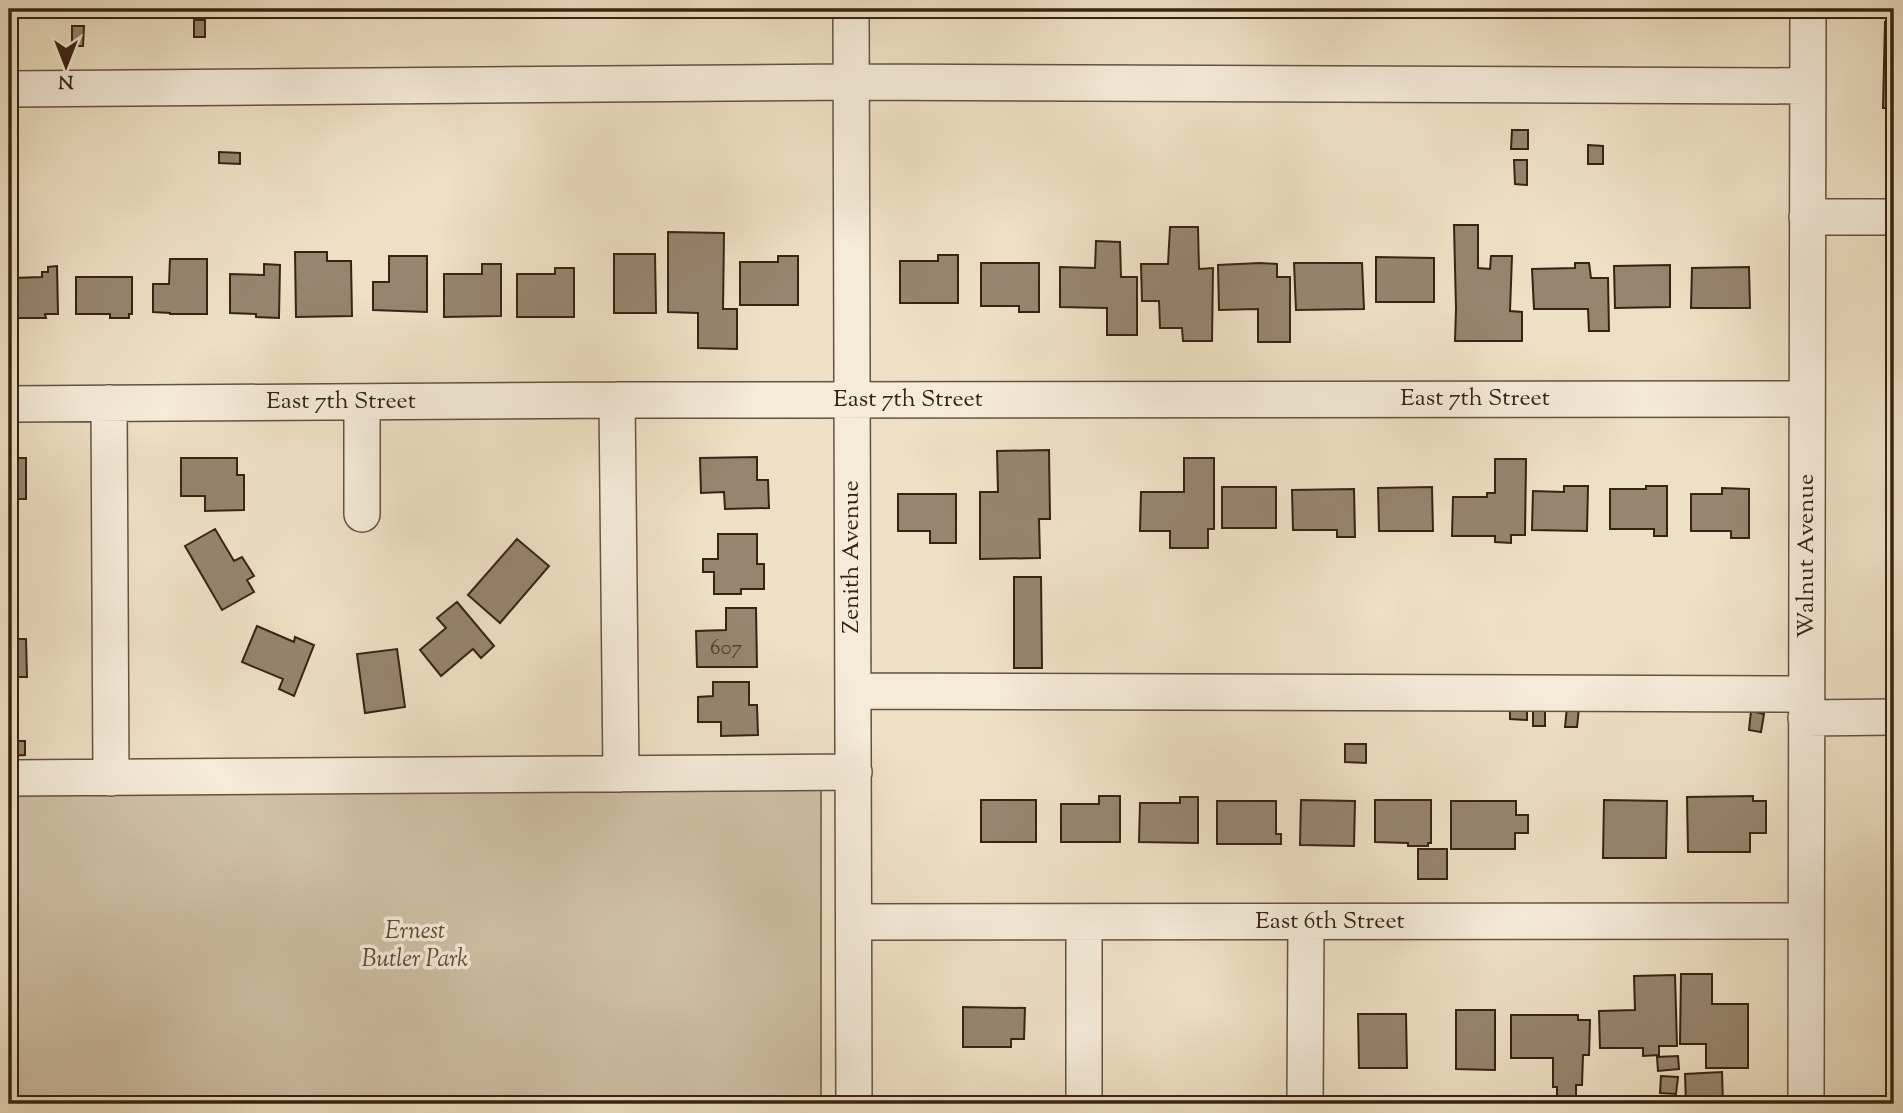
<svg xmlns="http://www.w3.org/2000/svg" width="1903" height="1113" font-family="'Sorts Mill Goudy',serif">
  <rect width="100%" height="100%" fill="#eee0c4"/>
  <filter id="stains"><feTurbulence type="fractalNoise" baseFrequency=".00286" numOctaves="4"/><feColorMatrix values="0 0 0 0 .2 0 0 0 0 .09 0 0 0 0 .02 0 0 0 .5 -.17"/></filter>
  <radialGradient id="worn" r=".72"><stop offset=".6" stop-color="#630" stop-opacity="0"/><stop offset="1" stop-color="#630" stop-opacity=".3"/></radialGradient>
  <path fill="#cfc0a6" stroke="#84725c" stroke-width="2" d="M 9,787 L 821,787 L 821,1104 L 9,1104 Z"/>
  <path fill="#97856f" stroke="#382313" stroke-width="2" d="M 194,20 L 205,20 L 205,37 L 194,37 Z
    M 1885,22 L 1894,22 L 1894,108 L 1883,108 Z
    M 72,26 L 84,26 L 83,46 L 72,46 Z
    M 1512,130 L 1528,130 L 1528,149 L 1511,149 Z
    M 1588,145 L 1603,146 L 1603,164 L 1588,164 Z
    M 219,152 L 240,153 L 240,164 L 219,163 Z
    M 1514,160 L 1527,160 L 1527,185 L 1515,184 Z
    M 1454,225 L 1478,225 L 1478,268 L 1490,269 L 1491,256 L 1512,256 L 1510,311 L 1522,312 L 1522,341 L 1455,341 L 1456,309 Z
    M 1170,227 L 1198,227 L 1199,269 L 1213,268 L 1212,341 L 1183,341 L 1182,328 L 1160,328 L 1159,301 L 1142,301 L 1141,264 L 1168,264 Z
    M 668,232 L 724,233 L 723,309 L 737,309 L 737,349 L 698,348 L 698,313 L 668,312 Z
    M 1096,241 L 1120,242 L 1121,277 L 1137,277 L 1137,335 L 1107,335 L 1107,308 L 1060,307 L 1060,267 L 1095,268 Z
    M 295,252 L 327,252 L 327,261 L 351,261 L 352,316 L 296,317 Z
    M 614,254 L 655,254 L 656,313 L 614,313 Z
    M 938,255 L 958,255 L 958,303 L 900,303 L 900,261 L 938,261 Z
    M 389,256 L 427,256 L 427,312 L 373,310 L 373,282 L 389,282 Z
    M 778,256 L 798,256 L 798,305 L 740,305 L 740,262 L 778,262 Z
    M 1376,257 L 1434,258 L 1434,302 L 1376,302 Z
    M 170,259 L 207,259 L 207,314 L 170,314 L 170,313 L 153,312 L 153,284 L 169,284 Z
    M 981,263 L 1039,263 L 1039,312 L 1019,312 L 1019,306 L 981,306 Z
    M 1260,263 L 1277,264 L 1277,277 L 1290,277 L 1290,342 L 1258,342 L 1258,309 L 1219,310 L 1218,265 Z
    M 1294,263 L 1362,263 L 1364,309 L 1296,310 Z
    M 1575,263 L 1589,263 L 1591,278 L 1608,278 L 1609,331 L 1589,331 L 1588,309 L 1534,309 L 1532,269 L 1575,268 Z
    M 264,264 L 280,265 L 279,318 L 256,317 L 256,314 L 230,313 L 230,274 L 264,275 Z
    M 482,264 L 501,264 L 501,316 L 444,317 L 444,274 L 482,274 Z
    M 1670,265 L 1670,307 L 1615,308 L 1614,266 Z
    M 57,266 L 58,314 L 45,314 L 46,318 L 13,318 L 12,278 L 42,277 L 42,272 L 48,272 L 48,267 Z
    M 1749,267 L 1750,308 L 1691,308 L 1692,268 Z
    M 555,268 L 574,268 L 574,317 L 517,317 L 517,274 L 555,274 Z
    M 76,277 L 132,277 L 132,314 L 129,314 L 129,318 L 110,318 L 110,314 L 76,314 Z
    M 1049,450 L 1050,519 L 1039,519 L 1040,558 L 980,559 L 980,492 L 998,492 L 997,451 Z
    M 757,457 L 757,480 L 768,480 L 769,508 L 725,509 L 724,492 L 701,493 L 700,458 Z
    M 9,458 L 26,458 L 26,499 L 9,499 Z
    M 181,458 L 237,458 L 237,475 L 244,475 L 244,510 L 205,511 L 205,496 L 181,496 Z
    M 1184,458 L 1214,458 L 1214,529 L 1208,529 L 1208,548 L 1170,548 L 1170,531 L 1140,531 L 1141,492 L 1184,492 Z
    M 1495,459 L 1526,459 L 1525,535 L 1511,535 L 1511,543 L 1495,542 L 1495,536 L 1452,536 L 1453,497 L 1487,497 L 1487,493 L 1495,493 Z
    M 1564,486 L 1588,486 L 1587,531 L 1532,530 L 1533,491 L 1564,492 Z
    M 1646,486 L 1667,486 L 1667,536 L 1654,536 L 1654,529 L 1610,529 L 1610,489 L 1646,489 Z
    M 1222,487 L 1276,487 L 1276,528 L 1222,528 Z
    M 1432,487 L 1433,531 L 1379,531 L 1378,488 Z
    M 1722,488 L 1749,489 L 1749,538 L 1731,538 L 1731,531 L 1691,531 L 1691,494 L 1722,494 Z
    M 1354,489 L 1355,537 L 1337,537 L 1337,530 L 1293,530 L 1292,490 Z
    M 898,494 L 956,494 L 956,543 L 930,543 L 930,531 L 898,531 Z
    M 215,529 L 234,561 L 242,557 L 254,576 L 247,580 L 254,592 L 222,610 L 185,546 Z
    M 718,534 L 757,534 L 757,564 L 764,564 L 764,589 L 741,589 L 741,594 L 714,594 L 714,572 L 703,572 L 703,559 L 718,559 Z
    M 517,539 L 549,566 L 500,623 L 468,595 Z
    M 1014,577 L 1041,577 L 1042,668 L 1014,668 Z
    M 457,602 L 494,646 L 481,658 L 473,649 L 441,676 L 420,650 L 446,628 L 437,618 Z
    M 726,608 L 756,608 L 757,667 L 697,667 L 696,631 L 726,630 Z
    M 257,626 L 294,642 L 295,637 L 314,645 L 294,696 L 279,689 L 283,679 L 242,662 Z
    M 9,639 L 26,639 L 27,677 L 9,677 Z
    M 397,649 L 405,707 L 365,713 L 357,654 Z
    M 713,682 L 749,682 L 749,705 L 757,705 L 758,735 L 721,736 L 721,722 L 698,722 L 698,697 L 713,696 Z
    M 9,699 L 11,699 L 11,741 L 25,741 L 25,755 L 9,756 Z
    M 1510,705 L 1527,705 L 1527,720 L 1510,719 Z
    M 1533,706 L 1545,706 L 1545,726 L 1533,726 Z
    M 1567,707 L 1579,708 L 1577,727 L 1565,727 Z
    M 1751,711 L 1764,714 L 1761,732 L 1749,730 Z
    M 1345,744 L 1366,744 L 1366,763 L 1345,762 Z
    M 1099,796 L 1120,796 L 1120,842 L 1061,842 L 1061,804 L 1099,804 Z
    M 1753,796 L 1753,801 L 1766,801 L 1766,833 L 1750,833 L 1750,852 L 1688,852 L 1687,797 Z
    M 1180,797 L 1198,797 L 1198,843 L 1139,842 L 1140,803 L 1180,803 Z
    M 981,800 L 1036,800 L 1036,842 L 981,842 Z
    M 1301,800 L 1355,801 L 1354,846 L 1300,845 Z
    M 1375,800 L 1431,800 L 1431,843 L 1428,843 L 1428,846 L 1408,846 L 1408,843 L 1375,842 Z
    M 1604,800 L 1667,801 L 1666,858 L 1603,858 Z
    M 1217,801 L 1276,801 L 1276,834 L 1281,834 L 1281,844 L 1217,844 Z
    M 1451,801 L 1516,801 L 1516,815 L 1528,815 L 1528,833 L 1515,833 L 1515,849 L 1451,849 Z
    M 1418,849 L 1447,849 L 1447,879 L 1418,879 Z
    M 1681,974 L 1712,974 L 1712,1004 L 1748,1004 L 1748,1068 L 1706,1068 L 1706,1044 L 1680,1044 Z
    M 1675,975 L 1677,1046 L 1659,1046 L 1659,1055 L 1643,1056 L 1643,1048 L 1600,1048 L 1599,1011 L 1635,1010 L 1634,976 Z
    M 963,1007 L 1025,1008 L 1024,1039 L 1011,1039 L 1011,1047 L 963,1047 Z
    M 1456,1010 L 1495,1010 L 1495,1070 L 1456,1069 Z
    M 1358,1014 L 1406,1014 L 1407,1068 L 1359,1068 Z
    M 1511,1015 L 1578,1015 L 1578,1020 L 1590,1020 L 1589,1055 L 1583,1055 L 1582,1085 L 1576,1085 L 1576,1100 L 1557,1100 L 1557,1087 L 1553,1087 L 1553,1058 L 1511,1058 Z
    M 1678,1056 L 1679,1069 L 1658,1071 L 1657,1057 Z
    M 1722,1072 L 1723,1104 L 1686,1104 L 1685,1074 Z
    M 1661,1076 L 1678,1077 L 1676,1094 L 1660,1093 Z"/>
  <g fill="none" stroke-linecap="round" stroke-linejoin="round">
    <g stroke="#66523f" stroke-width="38">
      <path id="minor" d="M 851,9 L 854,1104
        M 9,89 L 851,82 L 1808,86
        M 1807,217 L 1894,217
        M 617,400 L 621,774
        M 362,402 L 362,514
        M 109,403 L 111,778
        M 9,404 L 617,400 L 1807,399
        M 853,691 L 1806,694
        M 1806,718 L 1894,717
        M 9,778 L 854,772
        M 855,922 L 1806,921
        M 1084,1104 L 1084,922
        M 1305,1104 L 1306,922
        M 1806,1104 L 1808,9"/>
    </g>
    <use href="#minor" stroke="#f4ebd9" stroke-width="35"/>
  </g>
  <g text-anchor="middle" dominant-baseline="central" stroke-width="7" stroke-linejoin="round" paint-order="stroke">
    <g font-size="21" fill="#503c2a">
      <text x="726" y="649">607</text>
    </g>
    <g font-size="24" fill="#382313" stroke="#f4ebd9">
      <text x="1475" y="399">East 7th Street</text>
      <text x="908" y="400">East 7th Street</text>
      <text x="341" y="402">East 7th Street</text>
      <text transform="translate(1807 556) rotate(-90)">Walnut Avenue</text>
      <text transform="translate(852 557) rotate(-90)">Zenith Avenue</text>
      <text x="1330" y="922">East 6th Street</text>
    </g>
    <g font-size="24" font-style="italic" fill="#5e4a38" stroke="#f4ebd9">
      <text x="415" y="932">Ernest<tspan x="415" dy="28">Butler Park</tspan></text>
    </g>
  </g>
  <rect width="1903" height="1113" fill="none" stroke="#eee0c4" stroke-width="35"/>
  <rect x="10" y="10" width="1882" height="1092" fill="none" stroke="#382313" stroke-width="3.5"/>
  <rect x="18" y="18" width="1868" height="1078" fill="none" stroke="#382313" stroke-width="2"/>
  <g transform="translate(66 66) rotate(180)" stroke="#f4ebd9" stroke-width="5" paint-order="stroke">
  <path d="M0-5L12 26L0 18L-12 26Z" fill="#382313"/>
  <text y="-10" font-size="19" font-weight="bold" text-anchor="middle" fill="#382313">N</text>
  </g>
  <rect width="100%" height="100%" filter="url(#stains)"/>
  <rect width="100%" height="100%" fill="url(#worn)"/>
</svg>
